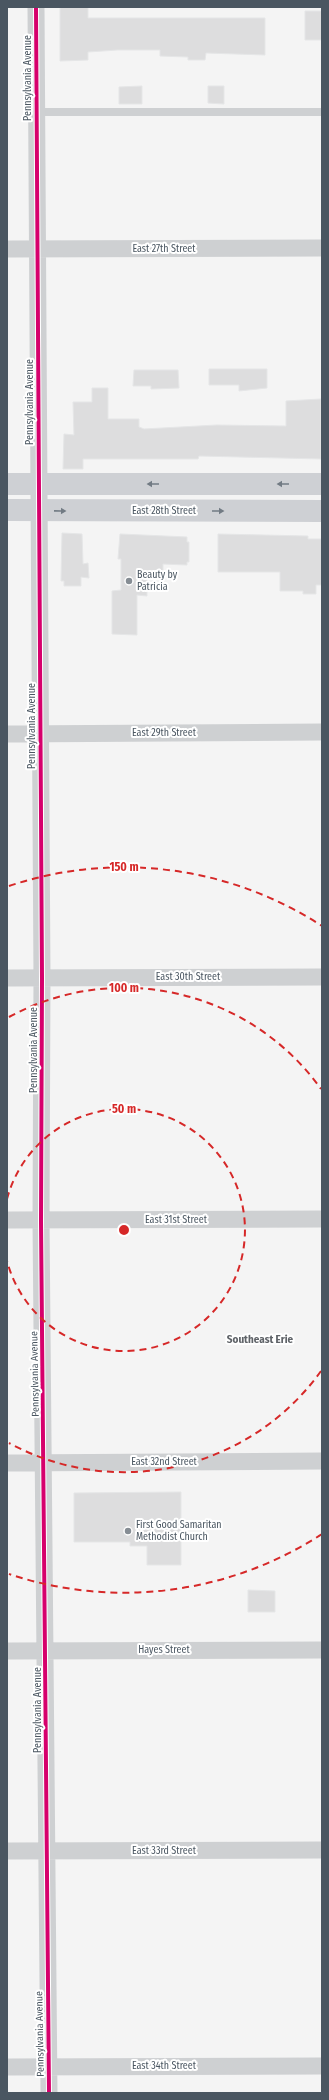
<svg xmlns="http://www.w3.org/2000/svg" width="329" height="2100" font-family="'Fira Sans Condensed',sans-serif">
  <rect width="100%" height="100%" fill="#f4f4f4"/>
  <path fill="#ddddde" stroke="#e5e6e7" d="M 60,7 L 88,7 L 88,18 L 265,18 L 265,55 L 206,53 L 205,60 L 188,60 L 188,57 L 160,56 L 160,50 L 117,50 L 88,52 L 88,60 L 60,61 Z
    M 305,11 L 322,11 L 322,40 L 305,40 Z
    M 142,86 L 142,104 L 119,104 L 119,87 Z
    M 208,86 L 224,86 L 224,104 L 208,103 Z
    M 209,369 L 267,369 L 267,388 L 239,391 L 239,385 L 209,385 Z
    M 134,370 L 178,370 L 179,388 L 151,389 L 151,386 L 133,386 Z
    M 92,388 L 108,388 L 108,419 L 139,419 L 139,427 L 144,429 L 217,425 L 286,426 L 286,401 L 321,399 L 321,459 L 199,456 L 198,459 L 83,459 L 83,469 L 63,469 L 64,434 L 74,435 L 73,402 L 92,402 Z
    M 62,533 L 82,534 L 83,564 L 88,563 L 89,578 L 81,577 L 81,586 L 64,586 L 64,581 L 61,581 Z
    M 120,534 L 187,537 L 187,542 L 189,542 L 189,562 L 187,562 L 187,565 L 163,564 L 163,574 L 147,574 L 147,596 L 137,595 L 137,635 L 112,634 L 112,591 L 121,590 L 121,559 L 118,559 Z
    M 218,534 L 308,536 L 308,539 L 322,539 L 322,585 L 316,585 L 316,594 L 303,594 L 303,591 L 280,591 L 280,572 L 218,572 Z
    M 181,1492 L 181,1565 L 147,1565 L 147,1546 L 130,1546 L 130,1542 L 74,1542 L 74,1493 Z
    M 248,1590 L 275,1591 L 275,1612 L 248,1612 Z"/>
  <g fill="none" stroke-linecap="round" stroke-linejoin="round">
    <path stroke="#ced0d2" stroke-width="8" d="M 36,112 L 322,112"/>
    <path stroke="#ced0d2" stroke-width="17" d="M 36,7 L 42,978 L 41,1221 L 49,2093
      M 7,249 L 322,248
      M 7,734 L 322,732
      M 7,978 L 322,977
      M 7,1220 L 322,1219
      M 7,1463 L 322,1461
      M 7,1651 L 322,1650
      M 7,1851 L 322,1850
      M 7,2067 L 322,2066"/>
    <path stroke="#ced0d4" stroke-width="22" d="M 7,484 L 322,484
      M 7,510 L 322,511"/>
    <g stroke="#fff" stroke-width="6">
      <path id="cycleway" d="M 36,7 L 42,978 L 41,1221 L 49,2093"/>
    </g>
    <use href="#cycleway" stroke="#d6006c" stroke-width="4"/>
  </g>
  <defs><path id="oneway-solid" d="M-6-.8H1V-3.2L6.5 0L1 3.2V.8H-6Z"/></defs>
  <g fill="#727b84">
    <use href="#oneway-solid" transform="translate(153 484) rotate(180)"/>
    <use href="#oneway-solid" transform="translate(283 484) rotate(180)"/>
    <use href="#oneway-solid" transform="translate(60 511) rotate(1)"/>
    <use href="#oneway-solid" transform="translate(218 511)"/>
  </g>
  <g fill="none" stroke="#d62828" stroke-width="2" stroke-dasharray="7 5">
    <path d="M7 1199A121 121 0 1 1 7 1261"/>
    <path d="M321 1371A242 242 0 0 1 9 1443M9 1017A242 242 0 0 1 321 1089"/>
    <path d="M322 1534A363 363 0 0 1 9 1574M9 886A363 363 0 0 1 322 926"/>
  </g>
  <g fill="#868d94" stroke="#fff" stroke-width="1.5">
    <circle cx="129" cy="581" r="4"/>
    <circle cx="128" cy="1531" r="4"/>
  </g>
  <g text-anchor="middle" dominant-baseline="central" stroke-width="4" stroke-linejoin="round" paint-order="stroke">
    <g font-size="10" fill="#4a5661" stroke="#fff">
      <text transform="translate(28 78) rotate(-90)">Pennsylvania Avenue</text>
      <text x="164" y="249">East 27th Street</text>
      <text transform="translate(30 402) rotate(-90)">Pennsylvania Avenue</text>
      <text x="164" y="511">East 28th Street</text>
      <text transform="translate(32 726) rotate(-90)">Pennsylvania Avenue</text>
      <text x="164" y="733">East 29th Street</text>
      <text x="188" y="977">East 30th Street</text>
      <text transform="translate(34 1050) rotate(-90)">Pennsylvania Avenue</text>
      <text x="176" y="1220">East 31st Street</text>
      <text transform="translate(35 1374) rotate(-91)">Pennsylvania Avenue</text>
      <text x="164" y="1462">East 32nd Street</text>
      <text x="164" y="1650">Hayes Street</text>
      <text transform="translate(38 1710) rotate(-90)">Pennsylvania Avenue</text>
      <text x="164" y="1851">East 33rd Street</text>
      <text transform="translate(40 2034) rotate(-91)">Pennsylvania Avenue</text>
      <text x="164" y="2066">East 34th Street</text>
    </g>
    <g font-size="10" fill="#4a5661" stroke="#fff" text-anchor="start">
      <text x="137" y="575">Beauty by<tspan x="137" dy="12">Patricia</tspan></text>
      <text x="136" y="1525">First Good Samaritan<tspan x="136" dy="12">Methodist Church</tspan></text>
    </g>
    <g font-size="11" font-weight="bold" fill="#5f6368" stroke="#fff">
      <text x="260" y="1339">Southeast Erie</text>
    </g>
  </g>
  <circle cx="124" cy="1230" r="6" fill="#d62828" stroke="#fff" stroke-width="2"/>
  <g font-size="12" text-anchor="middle" font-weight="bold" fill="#d62828" stroke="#fff" stroke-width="4" stroke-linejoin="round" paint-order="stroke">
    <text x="124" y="871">150 m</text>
    <text x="124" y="992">100 m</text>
    <text x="124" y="1113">50 m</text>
  </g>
  <rect width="329" height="2100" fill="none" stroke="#4a5661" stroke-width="16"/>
</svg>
